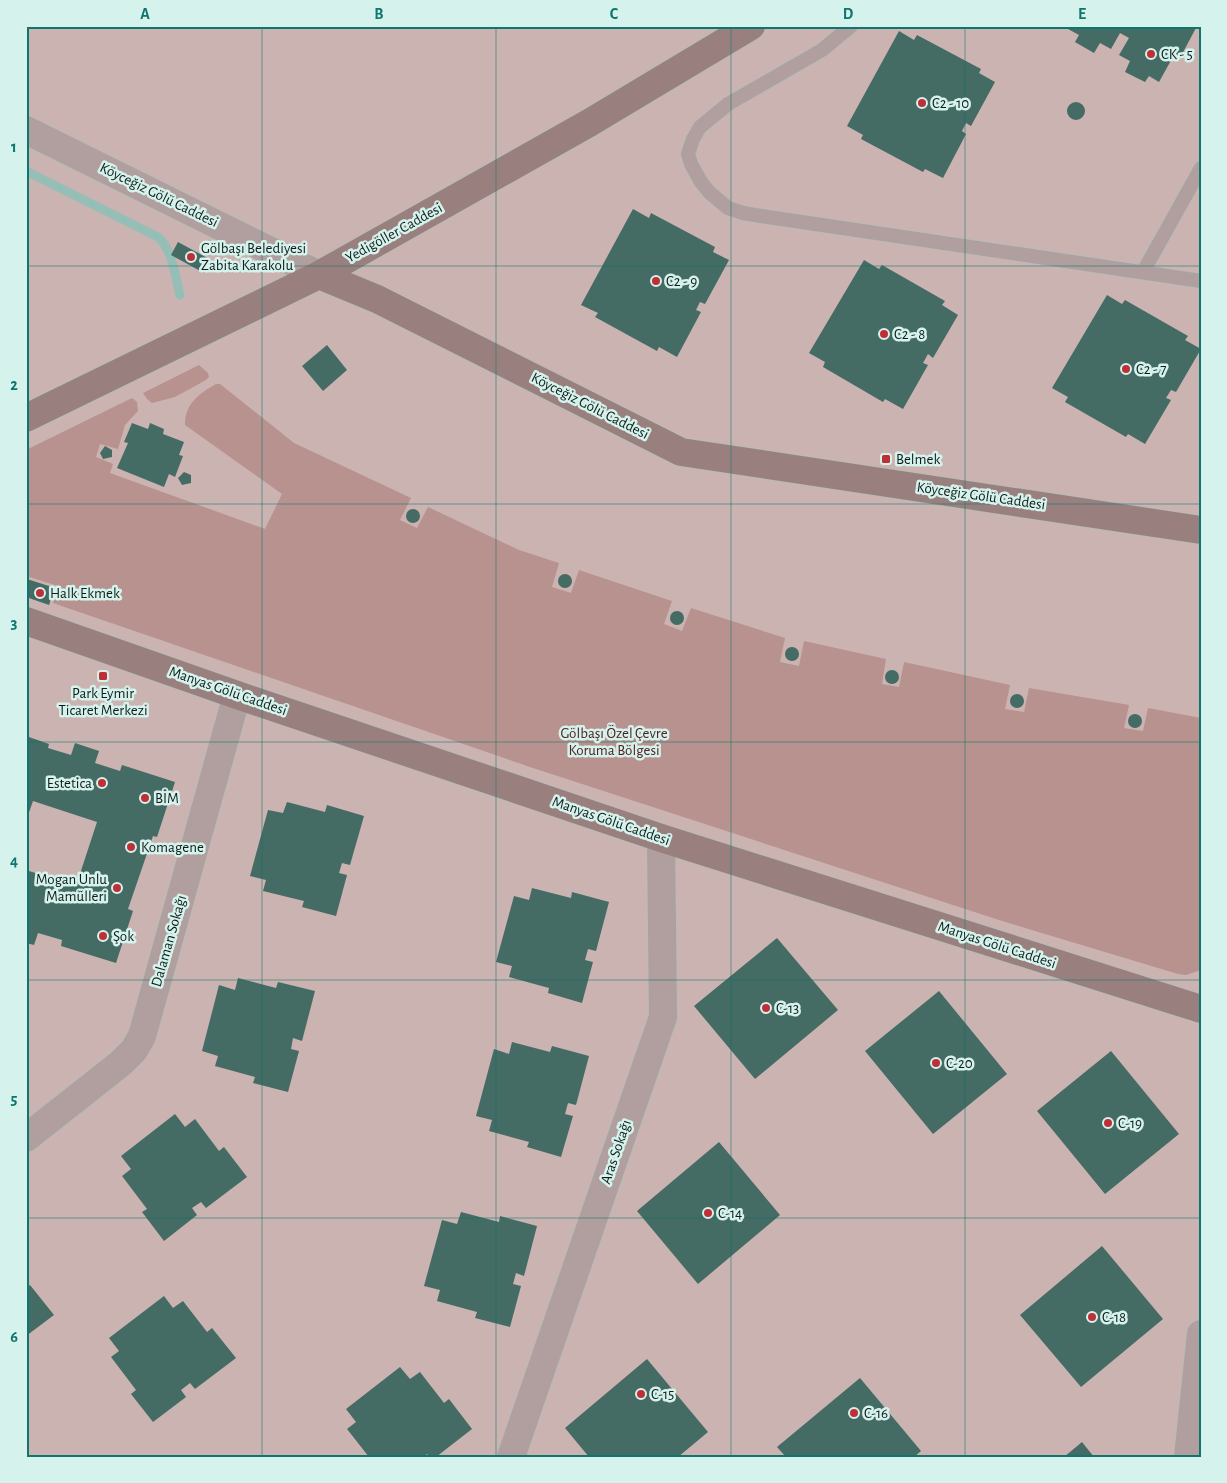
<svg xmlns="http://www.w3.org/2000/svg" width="1227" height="1483" font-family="'Alegreya Sans',sans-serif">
  <rect width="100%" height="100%" fill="#c8e6df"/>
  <path fill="#cbb3b1" d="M 26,26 L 1201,26 L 1201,1457 L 26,1457 Z"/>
  <path fill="#b8928f" d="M 199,365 L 208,373 L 209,377 L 206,380 L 175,397 L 152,403 L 147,399 L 143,393 Z
    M 216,384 L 220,384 L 294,443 L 411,498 L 400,520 L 417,528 L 428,507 L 519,550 L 559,563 L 552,587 L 571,593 L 579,570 L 672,601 L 664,624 L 682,631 L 691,608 L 785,638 L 780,662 L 799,666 L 804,641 L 886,659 L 882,684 L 899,687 L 904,662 L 1010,685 L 1005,709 L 1024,712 L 1029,688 L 1129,705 L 1124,728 L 1143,731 L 1148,708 L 1201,718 L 1201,970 L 1186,975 L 1178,974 L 999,920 L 533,768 L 53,603 L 58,586 L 26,576 L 26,450 L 132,398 L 137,402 L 138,411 L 125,425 L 118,449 L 100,444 L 96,457 L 113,464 L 110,473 L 265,529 L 282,494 L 185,425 C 185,403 199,394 216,384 Z"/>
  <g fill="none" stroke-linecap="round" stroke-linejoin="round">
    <path stroke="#95bfb6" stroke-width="9" d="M 26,171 L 158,237 C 173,250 175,277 180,295"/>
  </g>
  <path fill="#446b64" d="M 1069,26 L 1197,26 L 1180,58 L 1174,55 L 1159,82 L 1149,76 L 1145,82 L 1125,72 L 1130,61 L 1119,55 L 1129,38 L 1120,33 L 1111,49 L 1100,43 L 1094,53 L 1075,42 L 1079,35 L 1068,29 Z
    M 899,31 L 914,40 L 917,35 L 981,69 L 979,73 L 995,82 L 971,126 L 966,123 L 962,131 L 966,134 L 943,178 L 925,169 L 923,172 L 861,139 L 863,135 L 847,126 Z
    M1067 111a9 9 0 1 1 18 0a9 9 0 1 1-18 0Z
    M 633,209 L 649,218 L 651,213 L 715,247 L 713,252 L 729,260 L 705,304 L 700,302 L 696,310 L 701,312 L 677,357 L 659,347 L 657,351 L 595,317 L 598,313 L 581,305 Z
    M 178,242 L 211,260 L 204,273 L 171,255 Z
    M 864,260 L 879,269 L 882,265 L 945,301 L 942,305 L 958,315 L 933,358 L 928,354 L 923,363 L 928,365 L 903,409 L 885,399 L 883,402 L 823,367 L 825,362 L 809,353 Z
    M 1107,295 L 1122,304 L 1125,300 L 1188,336 L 1185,340 L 1201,349 L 1176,392 L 1171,390 L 1166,398 L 1171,400 L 1145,444 L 1128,434 L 1126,437 L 1065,402 L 1068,397 L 1052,388 Z
    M 327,345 L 347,370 L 323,391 L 302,366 Z
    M 132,423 L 148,429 L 150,423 L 164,429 L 163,434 L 184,442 L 179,455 L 183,456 L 175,477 L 169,474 L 164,487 L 117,468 L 128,443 L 124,442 Z
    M 105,446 L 112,450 L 112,457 L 103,459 L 100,453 Z
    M 184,472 L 191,475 L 191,483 L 182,485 L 178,478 Z
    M406 516a7 7 0 1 1 14 0a7 7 0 1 1-14 0Z
    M558 581a7 7 0 1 1 14 0a7 7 0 1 1-14 0Z
    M 27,579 L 55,588 L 49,605 L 26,597 Z
    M670 618a7 7 0 1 1 14 0a7 7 0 1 1-14 0Z
    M785 654a7 7 0 1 1 14 0a7 7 0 1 1-14 0Z
    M885 677a7 7 0 1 1 14 0a7 7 0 1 1-14 0Z
    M1010 701a7 7 0 1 1 14 0a7 7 0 1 1-14 0Z
    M1128 721a7 7 0 1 1 14 0a7 7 0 1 1-14 0Z
    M 26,736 L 49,744 L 48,748 L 71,755 L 75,743 L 99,751 L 95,763 L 120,771 L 122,765 L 175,782 L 157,837 L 153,836 L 128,909 L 133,911 L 116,963 L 61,946 L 62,940 L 38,933 L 34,945 L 26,943 L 26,870 L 76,886 L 97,822 L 33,801 L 26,821 Z
    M 287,802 L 325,812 L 327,805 L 364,816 L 350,865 L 342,863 L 339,873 L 347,875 L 336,916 L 302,907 L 304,901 L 263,891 L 266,880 L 250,876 L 268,810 L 283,813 Z
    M 532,888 L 571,898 L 572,892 L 609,902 L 596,951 L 588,949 L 585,960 L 593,962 L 582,1003 L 548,993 L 549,988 L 509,977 L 512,966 L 496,962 L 514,896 L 529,900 Z
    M 777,938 L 838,1010 L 755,1079 L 694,1006 Z
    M 238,978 L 276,988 L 278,982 L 315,991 L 302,1041 L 293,1038 L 291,1049 L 299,1051 L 288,1092 L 253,1083 L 255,1077 L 215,1066 L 218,1056 L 202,1051 L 219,985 L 235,990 Z
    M 939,991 L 1007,1074 L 933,1134 L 865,1051 Z
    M 512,1042 L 550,1052 L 552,1046 L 589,1056 L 576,1105 L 568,1103 L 565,1114 L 573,1116 L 561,1157 L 527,1147 L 529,1142 L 489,1131 L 492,1120 L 476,1116 L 494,1049 L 509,1054 Z
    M 1111,1051 L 1179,1134 L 1105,1194 L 1037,1111 Z
    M 175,1114 L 185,1127 L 195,1119 L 219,1151 L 224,1147 L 247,1177 L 206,1208 L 201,1202 L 192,1208 L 197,1215 L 164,1241 L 142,1212 L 147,1209 L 122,1176 L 131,1169 L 121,1156 Z
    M 719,1142 L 780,1215 L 698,1284 L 637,1211 Z
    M 461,1212 L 499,1222 L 500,1216 L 537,1226 L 524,1276 L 516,1273 L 513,1284 L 521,1286 L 510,1327 L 475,1318 L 477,1312 L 437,1301 L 440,1290 L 424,1286 L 442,1220 L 457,1224 Z
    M 1102,1246 L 1163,1319 L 1081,1387 L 1020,1315 Z
    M 30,1285 L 54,1315 L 26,1336 L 26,1288 Z
    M 164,1296 L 173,1308 L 183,1301 L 207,1332 L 212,1328 L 236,1358 L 195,1389 L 190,1383 L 181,1390 L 186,1397 L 153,1422 L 131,1394 L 136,1390 L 111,1357 L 119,1351 L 109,1338 Z
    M 647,1359 L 708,1432 L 678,1457 L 589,1457 L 565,1428 Z
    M 400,1367 L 410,1379 L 420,1372 L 444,1403 L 449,1399 L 472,1429 L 436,1457 L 429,1457 L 427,1454 L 423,1457 L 369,1457 L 347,1429 L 356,1422 L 346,1409 Z
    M 860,1378 L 921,1451 L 914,1457 L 786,1457 L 777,1447 Z
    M 1082,1442 L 1094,1457 L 1064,1457 Z"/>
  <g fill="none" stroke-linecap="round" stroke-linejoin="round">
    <g stroke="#a7c2bc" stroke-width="15">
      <path id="lane" d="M 851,26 L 822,50 L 728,104 L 700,127 L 693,139 L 688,154 L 691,164 L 701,182 L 710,193 L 728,208 L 743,213 L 761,216 L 1201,281
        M 1143,272 L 1201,168"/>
    </g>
    <g stroke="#a7c2bc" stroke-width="29">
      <path id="street" d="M 26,130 L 319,275
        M 26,1138 L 121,1063 L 134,1050 L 142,1036 L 237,695
        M 511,1457 L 663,1017 L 661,838
        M 1188,1457 L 1201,1334"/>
    </g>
    <g stroke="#a7c2bc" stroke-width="29">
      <path id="secondary" d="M 319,275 L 377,299 L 681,452 L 1201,530
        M 26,418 L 319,275 L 589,123 L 751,26
        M 26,621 L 237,695 L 661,838 L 1201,1009"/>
    </g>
    <use href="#lane" stroke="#b09f9e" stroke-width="14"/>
    <use href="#street" stroke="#b09f9e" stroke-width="28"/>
    <use href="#secondary" stroke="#99807e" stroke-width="28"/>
  </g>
  <path fill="none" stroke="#0f766e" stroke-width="1" stroke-opacity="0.55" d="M 262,26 L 262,1457M 496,26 L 496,1457M 731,26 L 731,1457M 965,26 L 965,1457M 26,266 L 1201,266M 26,504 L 1201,504M 26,742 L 1201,742M 26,980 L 1201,980M 26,1218 L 1201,1218"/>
  <g fill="#bf2f37" stroke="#d5f3ec" stroke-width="2">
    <circle cx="1151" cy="54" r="5"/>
    <circle cx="922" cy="103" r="5"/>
    <circle cx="191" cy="257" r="5"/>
    <circle cx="656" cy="281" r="5"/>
    <circle cx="884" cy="334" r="5"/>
    <circle cx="1126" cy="369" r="5"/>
    <rect x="881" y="454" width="10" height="10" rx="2.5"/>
    <circle cx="40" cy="593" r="5"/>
    <rect x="98" y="671" width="10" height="10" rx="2.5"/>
    <circle cx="102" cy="783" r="5"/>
    <circle cx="145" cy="798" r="5"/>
    <circle cx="131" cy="847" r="5"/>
    <circle cx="117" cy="888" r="5"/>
    <circle cx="103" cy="936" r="5"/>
    <circle cx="766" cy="1008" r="5"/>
    <circle cx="936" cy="1063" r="5"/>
    <circle cx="1108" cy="1123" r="5"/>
    <circle cx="708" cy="1213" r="5"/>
    <circle cx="1092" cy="1317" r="5"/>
    <circle cx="641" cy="1394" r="5"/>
    <circle cx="854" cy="1413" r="5"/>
  </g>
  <g text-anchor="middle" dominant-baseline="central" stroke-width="5" stroke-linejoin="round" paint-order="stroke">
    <g font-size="15" fill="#111c1a" stroke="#d5f3ec" text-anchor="start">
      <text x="1161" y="54">CK - 5</text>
      <text x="932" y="103">C2 - 10</text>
      <text x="201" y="248">Gölbaşı Belediyesi<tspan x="201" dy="17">Zabita Karakolu</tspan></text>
      <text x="666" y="281">C2 - 9</text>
      <text x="894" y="334">C2 - 8</text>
      <text x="1136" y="369">C2 - 7</text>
      <text x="896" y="459">Belmek</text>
      <text x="50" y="593">Halk Ekmek</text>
      <text x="103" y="693" text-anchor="middle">Park Eymir<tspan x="103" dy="17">Ticaret Merkezi</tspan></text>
      <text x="92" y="783" text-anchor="end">Estetica</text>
      <text x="155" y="798">BİM</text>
      <text x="141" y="847">Komagene</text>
      <text x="107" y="879" text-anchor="end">Mogan Unlu<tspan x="107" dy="17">Mamülleri</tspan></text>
      <text x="113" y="936">Şok</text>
      <text x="776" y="1008">C-13</text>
      <text x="946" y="1063">C-20</text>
      <text x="1118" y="1123">C-19</text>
      <text x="718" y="1213">C-14</text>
      <text x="1102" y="1317">C-18</text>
      <text x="651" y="1394">C-15</text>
      <text x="864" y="1413">C-16</text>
    </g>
    <g font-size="15" fill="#111c1a" stroke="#d5f3ec">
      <text transform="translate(159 195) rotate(26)">Köyceğiz Gölü Caddesi</text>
      <text transform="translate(394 233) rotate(-29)">Yedigöller Caddesi</text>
      <text transform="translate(590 406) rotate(27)">Köyceğiz Gölü Caddesi</text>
      <text transform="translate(981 496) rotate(8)">Köyceğiz Gölü Caddesi</text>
      <text transform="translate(228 691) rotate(19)">Manyas Gölü Caddesi</text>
      <text transform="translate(611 821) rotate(19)">Manyas Gölü Caddesi</text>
      <text transform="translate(169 941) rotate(-74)">Dalaman Sokağı</text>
      <text transform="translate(997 945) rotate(18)">Manyas Gölü Caddesi</text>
      <text transform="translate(616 1152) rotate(-71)">Aras Sokağı</text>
    </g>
    <g font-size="15" fill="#532020" stroke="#d5f3ec">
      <text x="614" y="733">Gölbaşı Özel Çevre<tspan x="614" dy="17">Koruma Bölgesi</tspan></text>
    </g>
  </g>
  <rect width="1227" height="1483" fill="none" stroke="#d5f3ec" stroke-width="55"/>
  <rect x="28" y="28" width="1172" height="1428" fill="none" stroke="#0f766e" stroke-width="2"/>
  <g font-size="16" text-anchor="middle" font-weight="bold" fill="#0f766e">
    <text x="145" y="19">A</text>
    <text x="379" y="19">B</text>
    <text x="614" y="19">C</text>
    <text x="848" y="19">D</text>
    <text x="1082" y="19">E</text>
    <text x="14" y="152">1</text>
    <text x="14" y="390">2</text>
    <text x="14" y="628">3</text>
    <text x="14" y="866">4</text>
    <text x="14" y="1104">5</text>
    <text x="14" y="1342">6</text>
  </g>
</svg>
